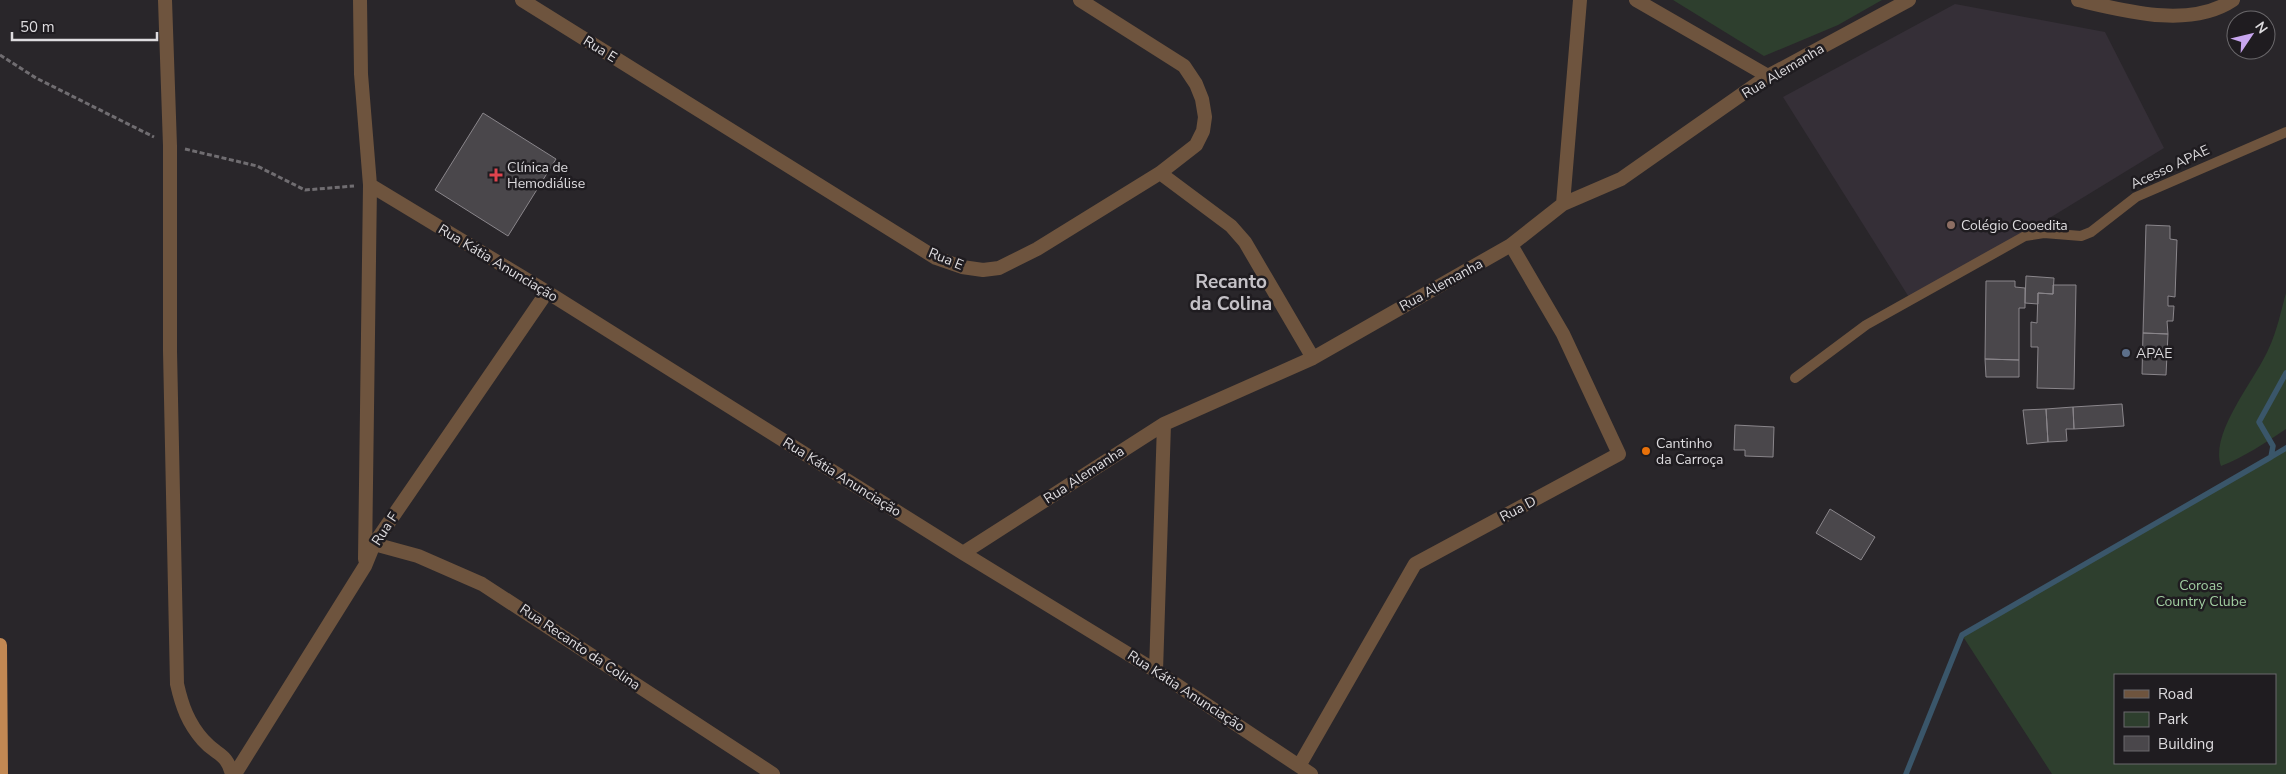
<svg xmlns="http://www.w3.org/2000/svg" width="2286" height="774" font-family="'Nunito Sans',sans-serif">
  <rect width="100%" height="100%" fill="#29262a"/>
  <path fill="#352f37" d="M 1955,4 L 2105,32 L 2164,148 L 1912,302 L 1783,97 Z"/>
  <path fill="#2e3f2e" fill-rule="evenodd" d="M 1673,0 L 1882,0 L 1838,25 L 1764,56 Z
    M 2286,293 L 2286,429 C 2265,443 2244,457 2221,466 C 2209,433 2256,379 2269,348 C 2277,331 2281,311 2286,293 Z
    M 2286,448 L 2286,774 L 2052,774 L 1962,635 ZM 2115,675 L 2275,675 L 2275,763 L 2115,763 Z"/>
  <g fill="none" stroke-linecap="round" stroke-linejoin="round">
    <path stroke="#3a566a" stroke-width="5.5" d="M 2271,457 L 2286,448
      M 1906,774 L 1962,635 L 2271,457 L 2273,446 L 2259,422 L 2286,373"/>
  </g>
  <path fill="#4a474b" stroke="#8a868b" d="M 483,113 L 556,159 L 508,236 L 435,190 Z
    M 2146,225 L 2170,226 L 2170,239 L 2177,240 L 2175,297 L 2168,296 L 2168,306 L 2174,306 L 2173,321 L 2167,321 L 2168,334 L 2143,333 Z
    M 2026,276 L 2054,278 L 2053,294 L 2038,293 L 2038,304 L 2025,303 Z
    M 1986,281 L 2015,281 L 2015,287 L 2025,288 L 2025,308 L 2019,308 L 2019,360 L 1985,359 Z
    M 2053,285 L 2076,285 L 2074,389 L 2037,388 L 2038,347 L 2031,347 L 2031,322 L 2037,323 L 2038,293 L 2053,294 Z
    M 2143,333 L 2168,334 L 2166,375 L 2142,374 Z
    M 1985,359 L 2019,360 L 2019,377 L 1986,377 Z
    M 2122,404 L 2124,426 L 2074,429 L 2073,407 Z
    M 2073,407 L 2074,429 L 2066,429 L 2067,441 L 2048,442 L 2046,409 Z
    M 2046,409 L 2048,442 L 2027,444 L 2023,410 Z
    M 1735,425 L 1774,427 L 1773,457 L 1745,456 L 1745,450 L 1734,450 Z
    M 1830,509 L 1875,537 L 1861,560 L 1816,533 Z"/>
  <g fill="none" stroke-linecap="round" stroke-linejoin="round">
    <path stroke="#706d71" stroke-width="3" stroke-dasharray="5 2.5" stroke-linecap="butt" d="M 0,55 L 36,78 L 154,137
      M 185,149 L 257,166 L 305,190 L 354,186"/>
    <path stroke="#6e543e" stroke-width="10" d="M 1795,378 L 1866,325 L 2025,236 L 2044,233 L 2081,236 L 2091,232 L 2136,197 L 2286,132"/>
    <path stroke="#6e543e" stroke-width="14" d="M 165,0 L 170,146 L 170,351 L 177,684 C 182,706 188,723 203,740 C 217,756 226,752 232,774
      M 360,0 L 361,74 L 370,185 L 365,559
      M 522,0 L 936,258 L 962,267 L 983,270 L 999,268 L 1037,249 L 1160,173 L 1196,145 L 1203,131 L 1205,117 L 1202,99 L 1196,84 L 1184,66 L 1080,0
      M 1636,0 L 1768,76
      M 2078,0 C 2125,11 2190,29 2233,0
      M 1160,173 L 1231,226 L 1245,242 L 1313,358
      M 370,185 L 547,292 L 963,553 L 1156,671 L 1311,774
      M 1563,204 L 1580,0
      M 374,544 L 418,556 L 482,584 L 773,774
      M 963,553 L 1164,424 L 1313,358 L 1511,245 L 1563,204 L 1621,179 L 1768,76 L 1909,0
      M 1156,671 L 1164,424
      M 1299,766 L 1415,564 L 1619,454 L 1563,334 L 1511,245
      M 235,774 L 365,566 L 374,544 L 547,292"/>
    <path stroke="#c28853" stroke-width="14" d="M 0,645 L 1,774"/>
  </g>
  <path fill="#e0444e" stroke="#1f1c20" stroke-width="2" d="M493.5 167.5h5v5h5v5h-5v5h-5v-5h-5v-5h5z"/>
  <circle fill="#8d6e63" stroke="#1f1c20" stroke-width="2" cx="1951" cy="225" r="5"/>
  <circle fill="#5c6f8a" stroke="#1f1c20" stroke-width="2" cx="2126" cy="353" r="5"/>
  <circle fill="#e8710a" stroke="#1f1c20" stroke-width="2" cx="1646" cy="451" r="5"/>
  <g text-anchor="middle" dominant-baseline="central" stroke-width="5" stroke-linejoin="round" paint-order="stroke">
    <g font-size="14" fill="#dedcdf" stroke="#1f1c20">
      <text transform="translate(600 49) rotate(32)">Rua E</text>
      <text transform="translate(1783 71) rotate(-31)">Rua Alemanha</text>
      <text transform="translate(2170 167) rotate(-25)">Acesso APAE</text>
      <text transform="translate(946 259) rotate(22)">Rua E</text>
      <text transform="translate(498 263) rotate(31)">Rua Kátia Anunciação</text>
      <text transform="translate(1441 285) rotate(-29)">Rua Alemanha</text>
      <text transform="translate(1084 475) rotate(-33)">Rua Alemanha</text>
      <text transform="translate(842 477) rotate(32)">Rua Kátia Anunciação</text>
      <text transform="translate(1518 509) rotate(-28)">Rua D</text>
      <text transform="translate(385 529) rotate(-57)">Rua F</text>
      <text transform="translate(580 647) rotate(34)">Rua Recanto da Colina</text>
      <text transform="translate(1186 691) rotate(33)">Rua Kátia Anunciação</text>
    </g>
    <g font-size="14" fill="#dedcdf" stroke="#1f1c20" text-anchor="start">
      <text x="507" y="167">Clínica de<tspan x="507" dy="16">Hemodiálise</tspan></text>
      <text x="1961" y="225">Colégio Cooedita</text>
      <text x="2136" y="353">APAE</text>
      <text x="1656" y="443">Cantinho<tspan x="1656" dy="16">da Carroça</tspan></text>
    </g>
    <g font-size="14" fill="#a0cca0" stroke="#1f1c20">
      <text x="2201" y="585">Coroas<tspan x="2201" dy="16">Country Clube</tspan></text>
    </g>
    <g font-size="19" font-weight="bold" fill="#c4c1c6" stroke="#1f1c20">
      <text x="1231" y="282">Recanto<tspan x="1231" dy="22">da Colina</tspan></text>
    </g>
  </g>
  <rect x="2114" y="674" width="162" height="90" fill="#1f1c20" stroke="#6b696c"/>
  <rect x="2124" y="690" width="25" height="8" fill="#6e543e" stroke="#6b696c"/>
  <text x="2158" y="699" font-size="15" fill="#dedcdf">Road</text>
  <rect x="2124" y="712" width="25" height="15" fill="#2e3f2e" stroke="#6b696c"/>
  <text x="2158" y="724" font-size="15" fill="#dedcdf">Park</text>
  <rect x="2124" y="736" width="25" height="15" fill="#4a474b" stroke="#6b696c"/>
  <text x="2158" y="749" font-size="15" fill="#dedcdf">Building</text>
  <g transform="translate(2251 35) rotate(55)"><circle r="24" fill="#1f1c20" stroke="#6b696c"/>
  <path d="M0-4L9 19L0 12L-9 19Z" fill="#c8a6ef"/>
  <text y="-8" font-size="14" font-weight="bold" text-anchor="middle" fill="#dedcdf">N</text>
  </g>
  <path d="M12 32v8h145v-8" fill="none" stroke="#dedcdf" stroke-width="2.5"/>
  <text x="20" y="32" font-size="15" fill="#dedcdf" stroke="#1f1c20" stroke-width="4" paint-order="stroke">50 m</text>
</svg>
